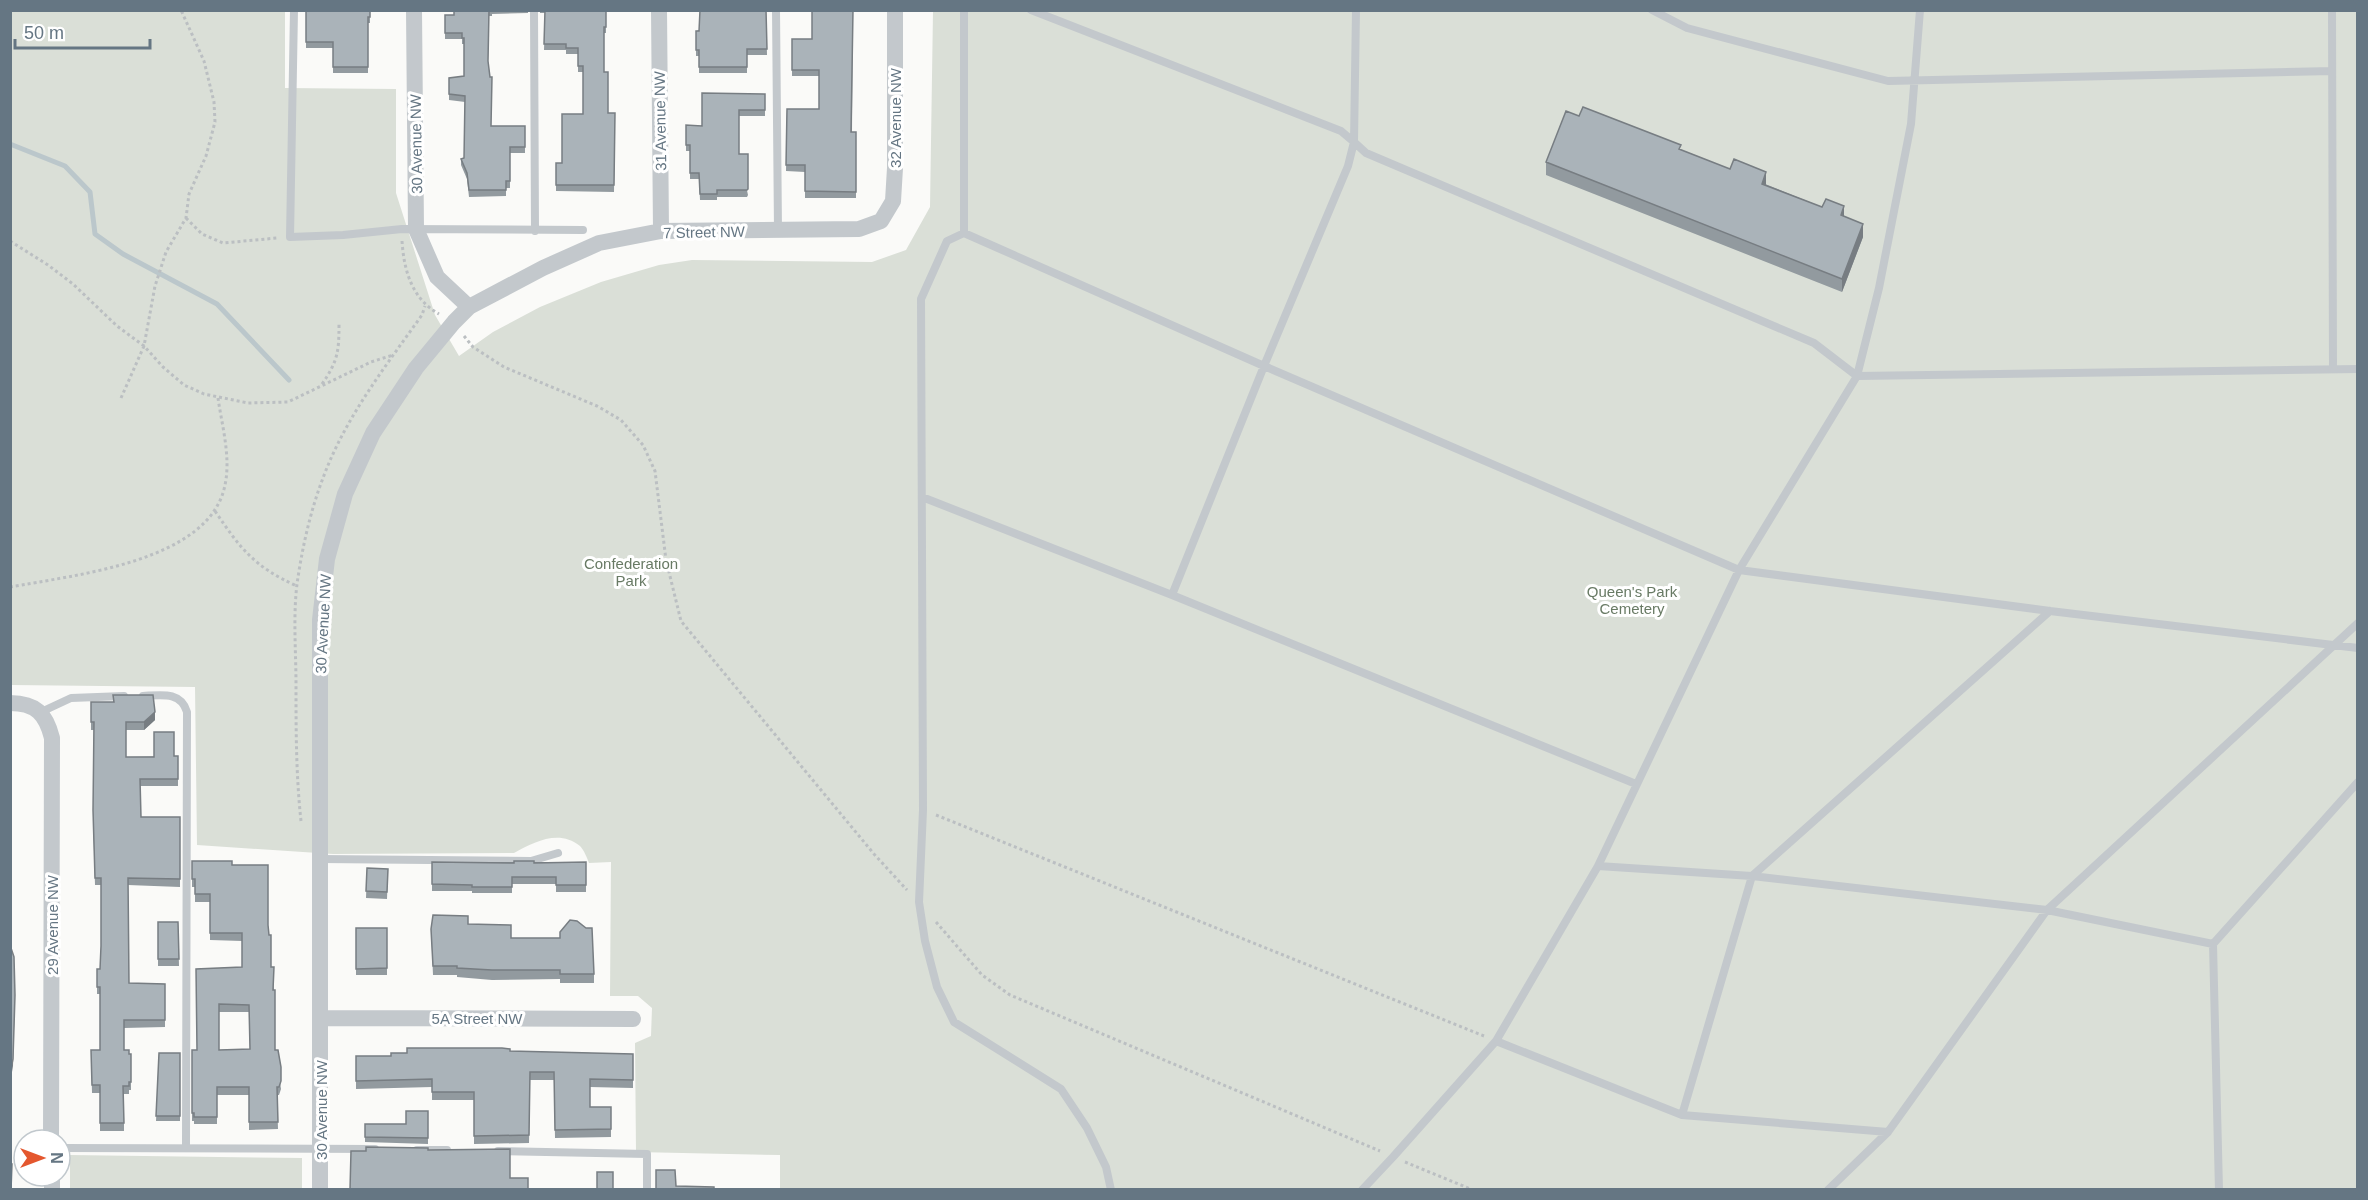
<svg xmlns="http://www.w3.org/2000/svg" width="2368" height="1200" font-family="Arial,sans-serif">
  <rect width="100%" height="100%" fill="#fafaf8"/>
  <path fill="#dadfd7" d="M 11,11 L 285,11 L 285,88 L 396,89 L 396,193 L 435,315 L 459,356 L 493,332 L 540,307 L 601,282 L 659,265 L 692,260 L 872,262 L 906,250 L 930,207 L 933,11 L 2357,11 L 2357,1189 L 780,1189 L 780,1155 L 636,1152 L 635,1043 L 651,1036 L 652,1008 L 638,996 L 610,996 L 611,862 L 589,863 C 587,858 584,850 580,846 C 559,829 534,842 514,853 L 333,854 L 197,845 L 195,687 L 11,685 Z
    M 70,1155 L 302,1158 L 302,1189 L 70,1189 Z"/>
  <g fill="none" stroke-linecap="round" stroke-linejoin="round">
    <path stroke="#bbc7cb" stroke-width="5" d="M 10,144 L 65,166 L 90,192 L 95,234 L 123,254 L 217,304 L 289,380"/>
    <path stroke="#bbbfc2" stroke-width="3" stroke-dasharray="3 3" stroke-linecap="butt" d="M 186,218 L 202,234 L 223,243 L 277,238
      M 10,241 L 48,265 L 73,284 L 117,326 L 144,346 L 163,367 L 184,385 L 204,394 L 248,403 L 288,402 L 371,362 L 393,355
      M 402,241 C 404,271 412,299 439,314
      M 464,336 L 473,347 L 504,367 L 597,406 L 621,420 L 643,445 L 655,471 L 666,560 L 681,621 L 874,854 L 907,890
      M 322,384 C 338,361 339,351 339,324
      M 121,398 L 144,346 L 155,286 L 166,252 L 186,218 L 189,194 L 206,156 L 215,122 L 214,102 L 204,61 L 181,10
      M 215,511 C 240,548 254,567 297,586
      M 10,587 C 74,575 210,562 225,485 C 231,457 222,426 218,398
      M 936,815 L 1484,1036
      M 301,821 C 296,775 296,730 296,684 C 296,652 293,617 297,584 C 302,549 310,512 323,478 C 345,418 385,367 422,315 L 425,306
      M 936,922 L 982,975 L 1010,995 L 1380,1151
      M 1405,1162 L 1473,1190"/>
    <path stroke="#c3c8cc" stroke-width="8" d="M 294,10 L 290,237 L 343,235 L 402,229 L 583,230
      M 534,10 L 535,231
      M 776,10 L 778,231
      M 1031,10 L 1341,131 L 1354,142
      M 1652,10 L 1687,28 L 1888,81 L 2332,71
      M 2332,10 L 2333,369
      M 1354,142 L 1356,10
      M 964,233 L 964,10
      M 922,497 L 1172,595 L 1636,784
      M 1172,595 L 1264,366 L 1348,166 L 1354,142 L 1366,153 L 1814,343 L 1857,376 L 2358,369
      M 143,696 C 161,695 181,691 187,712 L 186,1148
      M 41,712 L 71,698 L 124,696
      M 321,859 L 531,861 L 558,853
      M 1598,866 L 1752,876 L 2047,910 L 2213,944
      M 1496,1041 L 1682,1115 L 1888,1132
      M 1682,1115 L 1752,876 L 2050,611
      M 60,1148 L 375,1149
      M 417,1150 L 447,1150
      M 498,1151 L 647,1154 L 647,1190
      M 1111,1190 L 1106,1167 L 1087,1128 L 1061,1089 L 954,1022 L 937,987 L 925,941 L 919,902 L 923,810 L 921,299 L 947,241 L 964,233 L 1264,366 L 1739,570 L 2050,611 L 2358,648
      M 1362,1190 L 1393,1157 L 1496,1041 L 1598,866 L 1739,570 L 1857,376 L 1879,288 L 1911,124 L 1920,10
      M 1828,1190 L 1888,1132 L 2047,910 L 2358,623
      M 2219,1190 L 2213,944 L 2358,782"/>
    <path stroke="#c3c8cc" stroke-width="16" d="M 414,10 L 416,229 L 437,277 L 469,307
      M 659,10 L 661,231
      M 10,703 C 36,703 46,714 52,738 L 51,1140
      M 322,1018 L 633,1019
      M 52,1176 L 52,1190
      M 320,1190 L 320,620 L 327,559 L 345,494 L 373,433 L 416,368 L 454,322 L 469,307 L 543,268 L 599,243 L 661,231 L 859,229 L 881,221 L 893,201 L 895,168 L 895,10"/>
  </g>
  <path fill="#929a9f" fill-rule="evenodd" d="M 306,10 L 370,10 L 370,23 L 368,23 L 368,73 L 333,73 L 333,48 L 306,48 Z
    M 454,10 L 528,10 L 528,13 L 492,14 L 492,16 L 489,16 L 488,61 L 491,126 L 525,126 L 525,153 L 510,153 L 510,188 L 506,188 L 506,196 L 469,197 L 467,179 L 461,165 L 461,159 L 464,158 L 465,102 L 449,100 L 449,78 L 464,76 L 464,44 L 462,44 L 462,39 L 445,39 L 445,15 L 454,15 Z
    M 540,10 L 606,10 L 606,33 L 604,33 L 604,72 L 608,113 L 615,113 L 614,192 L 556,191 L 556,163 L 562,163 L 583,114 L 583,72 L 578,72 L 578,54 L 566,54 L 566,50 L 544,50 L 545,13 L 540,13 Z
    M 766,10 L 767,55 L 747,55 L 747,73 L 699,73 L 699,56 L 696,56 L 696,31 Z
    M 807,10 L 853,10 L 852,132 L 856,132 L 856,198 L 805,198 L 805,172 L 786,171 L 787,109 L 819,109 L 819,76 L 792,76 L 792,39 L 812,39 L 812,12 L 807,12 Z
    M 765,94 L 765,116 L 739,116 L 739,154 L 748,195 L 747,197 L 717,197 L 717,200 L 700,200 L 699,179 L 690,179 L 690,151 L 686,151 L 686,125 L 702,126 Z
    M 1579,116 L 1681,150 L 1844,216 L 1863,237 L 1842,292 L 1546,175 L 1546,162 Z
    M 91,702 L 155,720 L 144,730 L 126,730 L 126,757 L 178,756 L 178,786 L 140,786 L 141,817 L 180,817 L 180,887 L 128,885 L 129,983 L 165,984 L 165,1027 L 124,1028 L 124,1050 L 129,1054 L 131,1054 L 131,1090 L 129,1090 L 129,1094 L 124,1094 L 124,1131 L 100,1131 L 100,1093 L 92,1093 L 91,1050 L 100,1050 L 100,994 L 97,994 L 97,969 L 100,969 L 101,947 L 101,885 L 95,885 L 93,818 L 94,730 L 91,730 Z
    M 192,861 L 232,865 L 268,925 L 271,967 L 274,990 L 275,1050 L 281,1089 L 279,1095 L 277,1095 L 278,1129 L 249,1130 L 249,1095 L 217,1095 L 217,1124 L 194,1124 L 194,1121 L 192,1121 L 192,1050 L 197,1050 L 196,969 L 242,967 L 242,941 L 210,940 L 210,902 L 195,902 L 195,887 L 192,887 ZM 219,1012 L 249,1012 L 250,1049 L 219,1050 Z
    M 432,862 L 586,862 L 586,892 L 556,892 L 556,884 L 512,884 L 512,893 L 472,893 L 472,891 L 432,891 Z
    M 367,868 L 388,869 L 387,899 L 366,898 Z
    M 158,922 L 178,922 L 179,966 L 158,966 Z
    M 468,924 L 511,938 L 560,938 L 594,974 L 594,983 L 560,983 L 560,979 L 492,980 L 457,977 L 457,975 L 433,975 L 431,929 Z
    M 356,928 L 387,928 L 387,975 L 356,975 Z
    M 510,1051 L 633,1054 L 633,1088 L 590,1087 L 590,1107 L 611,1107 L 611,1137 L 555,1138 L 554,1080 L 530,1080 L 529,1143 L 474,1144 L 474,1100 L 432,1100 L 432,1087 L 356,1089 L 356,1056 L 391,1056 Z
    M 159,1053 L 180,1053 L 180,1121 L 156,1121 Z
    M 428,1111 L 428,1144 L 365,1142 L 365,1124 L 406,1124 Z"/>
  <path fill="#777d82" d="M 1766,172 L 1766,185 L 1762,184 Z
    M 1844,206 L 1844,220 L 1841,215 Z
    M 1863,224 L 1863,237 L 1842,292 L 1842,279 Z
    M 155,712 L 155,720 L 144,730 L 144,722 Z
    M 15,995 L 13,1066 L 12,1072 L 10,1072 Z"/>
  <path fill="#aab3b9" stroke="#777d82" stroke-width="1.5" fill-rule="evenodd" d="M 306,10 L 370,10 L 370,17 L 368,17 L 368,67 L 333,67 L 333,42 L 306,42 Z
    M 454,10 L 489,10 L 488,61 L 490,77 L 492,77 L 491,126 L 525,126 L 525,147 L 510,147 L 510,181 L 506,181 L 506,190 L 469,190 L 467,173 L 461,159 L 464,158 L 465,96 L 449,94 L 449,78 L 464,76 L 464,38 L 462,38 L 462,33 L 445,33 L 445,15 L 454,15 Z
    M 545,10 L 606,10 L 606,27 L 604,27 L 604,72 L 608,72 L 608,113 L 615,113 L 614,185 L 556,185 L 556,163 L 562,163 L 562,114 L 583,114 L 583,66 L 578,66 L 578,48 L 566,48 L 566,44 L 544,44 Z
    M 700,10 L 766,10 L 767,49 L 747,49 L 747,67 L 699,67 L 699,50 L 696,50 L 696,31 L 699,31 Z
    M 812,10 L 853,10 L 851,132 L 856,132 L 856,192 L 805,191 L 805,165 L 786,165 L 787,109 L 819,109 L 819,70 L 792,70 L 792,39 L 812,39 Z
    M 702,93 L 765,94 L 765,110 L 739,110 L 739,154 L 748,154 L 748,189 L 747,190 L 717,190 L 717,194 L 700,194 L 699,173 L 690,173 L 690,145 L 686,145 L 686,125 L 702,126 Z
    M 1583,107 L 1681,145 L 1679,149 L 1730,169 L 1734,159 L 1766,172 L 1762,184 L 1822,207 L 1826,199 L 1844,206 L 1841,215 L 1863,224 L 1842,279 L 1546,162 L 1566,111 L 1579,116 Z
    M 113,695 L 153,695 L 155,712 L 144,722 L 126,722 L 126,757 L 154,757 L 154,732 L 174,732 L 174,756 L 178,756 L 178,779 L 140,779 L 141,817 L 180,817 L 180,879 L 128,878 L 129,983 L 165,984 L 165,1020 L 124,1020 L 124,1050 L 129,1050 L 129,1054 L 131,1054 L 131,1082 L 129,1082 L 129,1086 L 123,1086 L 124,1123 L 100,1123 L 100,1085 L 92,1085 L 91,1050 L 100,1050 L 100,987 L 97,987 L 97,969 L 100,969 L 101,946 L 101,878 L 95,878 L 93,810 L 94,722 L 91,722 L 91,702 L 114,702 Z
    M 192,861 L 232,861 L 232,865 L 268,865 L 268,925 L 269,935 L 271,935 L 271,967 L 274,967 L 273,990 L 275,990 L 275,1050 L 278,1050 L 281,1067 L 281,1081 L 279,1087 L 277,1087 L 278,1122 L 249,1122 L 249,1087 L 217,1087 L 217,1117 L 194,1117 L 194,1113 L 192,1113 L 192,1050 L 197,1050 L 196,969 L 242,967 L 242,933 L 210,933 L 210,894 L 195,894 L 195,879 L 192,879 ZM 219,1004 L 249,1005 L 250,1049 L 219,1050 Z
    M 514,861 L 534,861 L 534,863 L 586,862 L 586,885 L 556,885 L 556,877 L 512,877 L 512,887 L 472,887 L 472,885 L 432,884 L 432,862 L 514,863 Z
    M 367,868 L 388,869 L 387,892 L 366,891 Z
    M 433,915 L 468,916 L 468,924 L 511,925 L 511,938 L 560,938 L 560,932 L 570,920 L 577,921 L 586,928 L 592,928 L 594,974 L 560,974 L 560,970 L 492,970 L 457,968 L 457,966 L 433,966 L 431,929 Z
    M 158,922 L 178,922 L 179,959 L 158,959 Z
    M 10,928 L 11,948 L 14,957 L 15,995 L 13,1059 L 12,1064 L 10,1065 Z
    M 356,928 L 387,928 L 387,968 L 356,969 Z
    M 407,1048 L 502,1048 L 510,1049 L 510,1051 L 633,1054 L 633,1080 L 590,1079 L 590,1107 L 611,1107 L 611,1129 L 555,1130 L 554,1072 L 530,1072 L 529,1135 L 474,1136 L 474,1092 L 432,1092 L 432,1079 L 356,1081 L 356,1056 L 391,1056 L 391,1053 L 407,1053 Z
    M 159,1053 L 180,1053 L 180,1116 L 156,1116 Z
    M 406,1111 L 428,1111 L 428,1138 L 365,1137 L 365,1124 L 406,1124 Z
    M 366,1147 L 428,1148 L 428,1150 L 510,1149 L 510,1178 L 528,1178 L 528,1190 L 350,1190 L 351,1151 L 366,1151 Z
    M 10,1164 L 12,1164 L 11,1190 L 10,1190 Z
    M 656,1170 L 675,1170 L 676,1186 L 714,1187 L 714,1190 L 656,1190 Z
    M 597,1172 L 613,1172 L 613,1190 L 597,1190 Z"/>
  <g text-anchor="middle" dominant-baseline="central" stroke-width="6" stroke-linejoin="round" paint-order="stroke">
    <g font-size="15" fill="#657683" stroke="#fff">
      <text transform="translate(895 118) rotate(-90)">32 Avenue NW</text>
      <text transform="translate(660 121) rotate(-91)">31 Avenue NW</text>
      <text transform="translate(416 144) rotate(-91)">30 Avenue NW</text>
      <text transform="translate(704 232) rotate(-1)">7 Street NW</text>
      <text transform="translate(323 624) rotate(-87)">30 Avenue NW</text>
      <text transform="translate(52 925) rotate(-90)">29 Avenue NW</text>
      <text x="477" y="1018">5A Street NW</text>
      <text transform="translate(321 1110) rotate(-90)">30 Avenue NW</text>
    </g>
    <g font-size="15" fill="#687a64" stroke="#fff">
      <text x="631" y="563">Confederation<tspan x="631" dy="17">Park</tspan></text>
      <text x="1632" y="591">Queen's Park<tspan x="1632" dy="17">Cemetery</tspan></text>
    </g>
  </g>
  <rect width="2368" height="1200" fill="none" stroke="#657683" stroke-width="24"/>
  <g transform="translate(42 1158) rotate(90)"><circle r="28" fill="#ffffff" stroke="#c1c8cd" stroke-width="1.5"/>
  <path d="M0-4.5L10 22L0 15L-10 22Z" fill="#e4572e"/>
  <text y="-9" font-size="16" font-weight="bold" text-anchor="middle" fill="#657683">N</text>
  </g>
  <path d="M15 39v9h135v-9" fill="none" stroke="#657683" stroke-width="3"/>
  <text x="24" y="39" font-size="18" fill="#657683" stroke="#ffffff" stroke-width="4.5" paint-order="stroke">50 m</text>
</svg>
